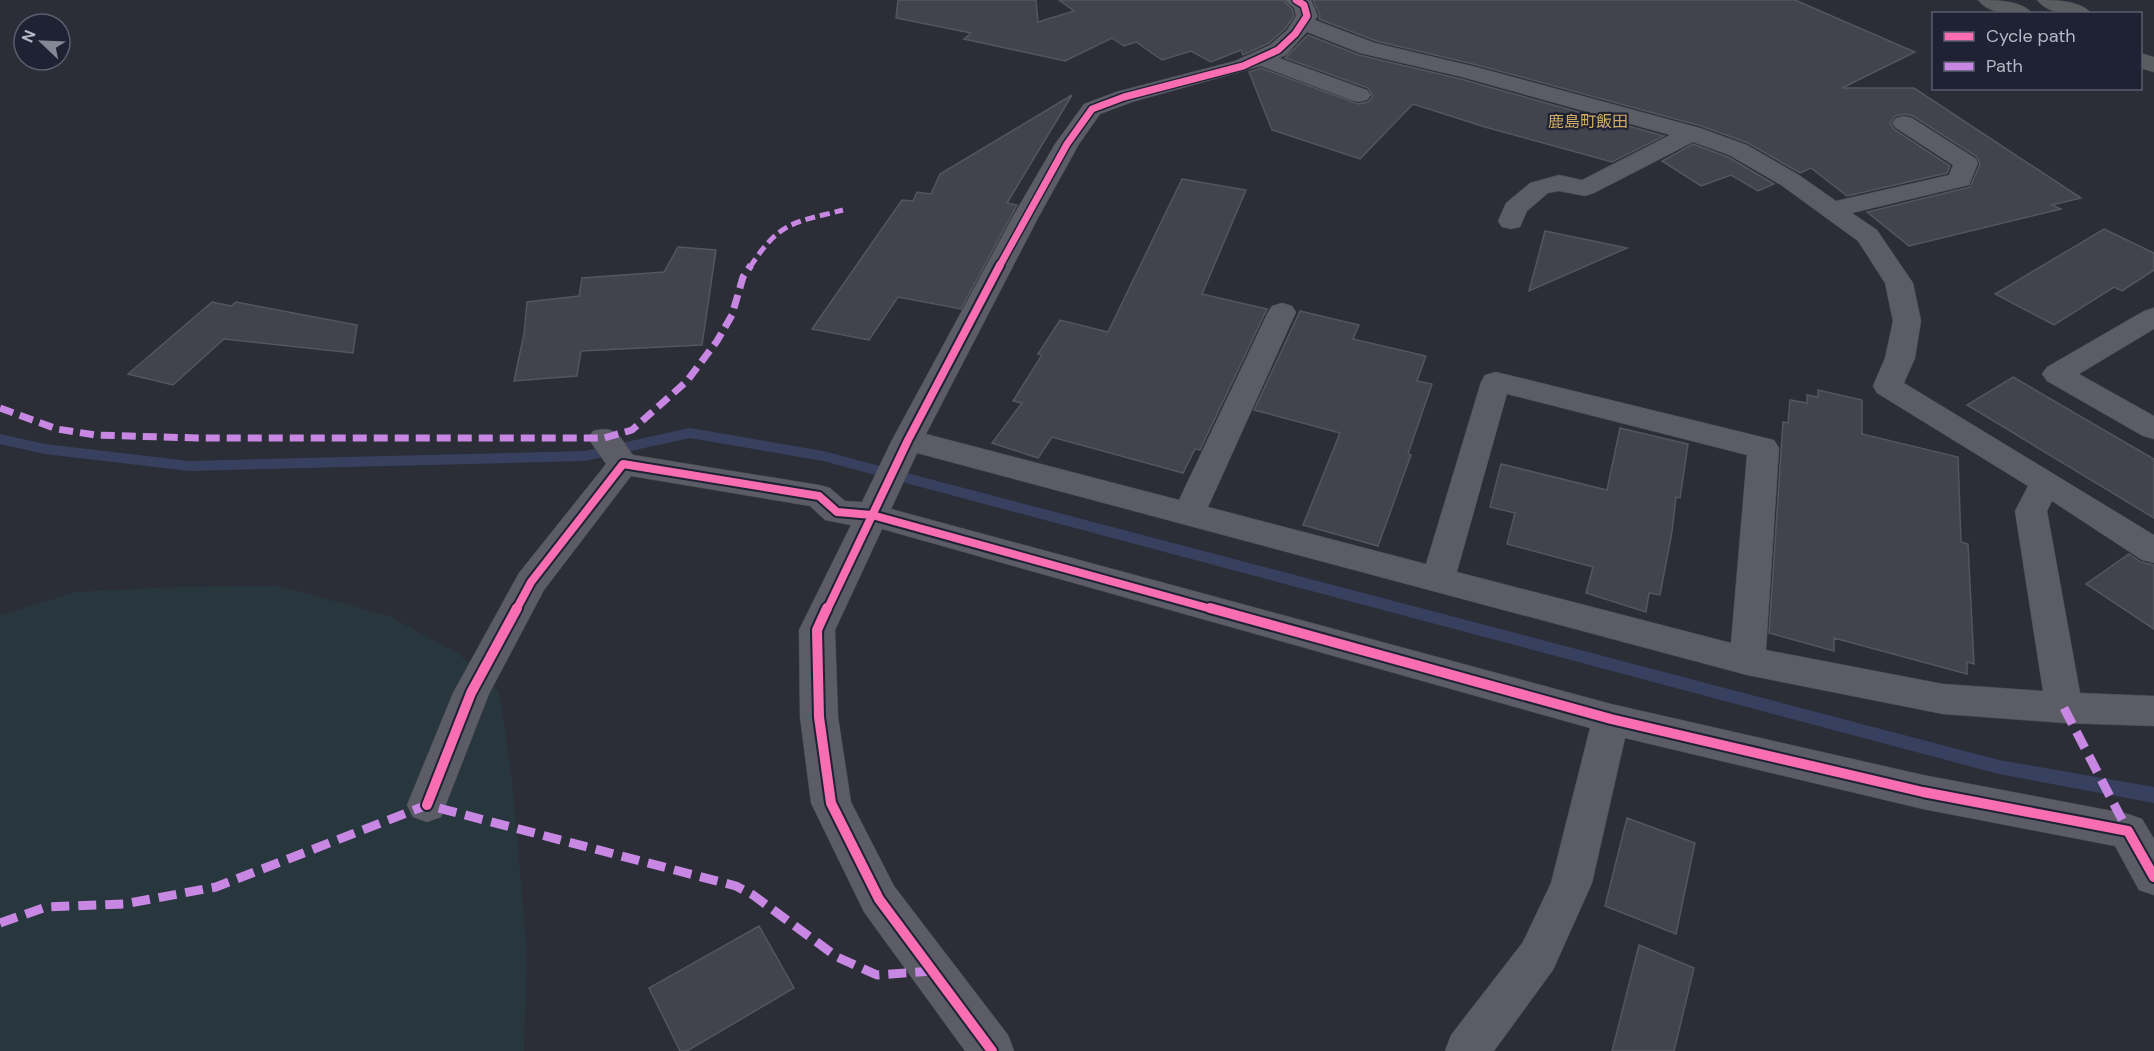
<svg xmlns="http://www.w3.org/2000/svg" width="2154" height="1051" font-family="'DM Sans','Noto Sans JP',sans-serif">
  <rect width="100%" height="100%" fill="#2b2e37"/>
  <path fill="#28363d" d="M 279,586 L 389,616 L 459,654 L 499,691 L 512,780 L 527,952 L 524,1051 L 0,1051 L 0,615 L 76,592 L 174,587 Z"/>
  <g fill="none" stroke-linecap="round" stroke-linejoin="round">
    <path fill="#384060" fill-rule="evenodd" d="M 690,428 L 823,451 L 1999,760 L 2154,787 L 2154,803 L 1999,774 L 823,461 L 690,438 L 585,461 L 189,471 L 45,454 L 0,444 L 0,434 L 45,444 L 189,461 L 585,451 Z"/>
  </g>
  <path fill="#42444d" stroke="#53555f" stroke-width="1.5" d="M 898,0 L 1036,0 L 1038,22 L 1074,11 L 1059,0 L 1283,0 L 1292,9 L 1294,16 L 1285,29 L 1269,43 L 1243,55 L 1241,50 L 1211,62 L 1191,51 L 1162,60 L 1136,42 L 1124,46 L 1112,38 L 1065,61 L 964,39 L 971,33 L 896,18 Z
    M 1313,0 L 1795,0 L 1915,52 L 1842,88 L 1914,88 L 2081,198 L 2052,205 L 2061,209 L 1909,246 L 1867,212 L 1970,187 L 1980,164 L 1976,156 L 1913,116 L 1905,114 L 1895,116 L 1890,123 L 1895,130 L 1950,166 L 1947,173 L 1847,196 L 1811,168 L 1800,173 L 1748,143 L 1701,126 L 1477,65 L 1376,41 L 1319,19 L 1320,15 Z
    M 1308,35 L 1359,55 L 1461,79 L 1664,136 L 1612,162 L 1485,127 L 1413,104 L 1360,159 L 1272,130 L 1249,72 L 1261,68 L 1358,104 L 1368,102 L 1373,96 L 1368,88 L 1285,58 Z
    M 1072,95 L 1007,203 L 1017,205 L 961,309 L 898,297 L 869,340 L 812,329 L 902,200 L 913,201 L 917,192 L 931,194 L 940,174 Z
    M 1693,144 L 1728,157 L 1774,184 L 1758,191 L 1731,175 L 1701,186 L 1662,161 Z
    M 1182,179 L 1246,190 L 1202,294 L 1267,309 L 1200,450 L 1195,449 L 1183,473 L 1052,437 L 1038,458 L 992,443 L 1022,403 L 1013,401 L 1042,355 L 1038,354 L 1060,320 L 1108,332 Z
    M 2104,229 L 2154,253 L 2154,270 L 2122,291 L 2114,287 L 2054,325 L 1995,294 Z
    M 1545,231 L 1627,248 L 1529,291 Z
    M 678,247 L 716,250 L 702,345 L 581,351 L 577,376 L 514,381 L 524,334 L 527,302 L 579,296 L 582,278 L 664,272 Z
    M 212,302 L 231,306 L 236,302 L 357,325 L 353,353 L 224,339 L 173,385 L 128,374 Z
    M 1300,311 L 1359,325 L 1353,339 L 1426,356 L 1417,381 L 1432,384 L 1408,454 L 1411,455 L 1378,546 L 1303,525 L 1340,433 L 1254,410 Z
    M 2013,377 L 2154,459 L 2154,518 L 1967,405 Z
    M 1818,390 L 1862,400 L 1862,434 L 1958,457 L 1961,542 L 1968,544 L 1974,664 L 1967,662 L 1967,674 L 1834,638 L 1834,651 L 1769,633 L 1783,422 L 1788,423 L 1790,400 L 1807,403 L 1807,395 L 1818,397 Z
    M 1620,428 L 1688,444 L 1680,498 L 1676,497 L 1672,532 L 1660,595 L 1649,593 L 1646,612 L 1586,593 L 1593,567 L 1507,544 L 1515,513 L 1490,507 L 1501,464 L 1607,490 Z
    M 2129,554 L 2141,562 L 2154,565 L 2154,629 L 2086,584 Z
    M 1627,818 L 1695,843 L 1676,934 L 1605,906 Z
    M 759,926 L 794,988 L 687,1051 L 680,1051 L 649,988 Z
    M 1639,945 L 1694,968 L 1674,1051 L 1612,1051 Z"/>
  <g fill="none" stroke-linecap="round" stroke-linejoin="round">
    <g stroke="#474951" stroke-width="1">
      <path id="minor" d="M 1285,0 L 1311,0 L 1318,16 L 1315,20 L 1375,43 L 1476,67 L 1700,128 L 1747,145 L 1799,175 L 1836,201 L 1949,175 L 1953,165 L 1896,128 L 1892,123 L 1896,118 L 1904,116 L 1912,118 L 1975,158 L 1978,163 L 1969,185 L 1852,213 L 1877,230 L 1913,283 L 1921,321 L 1915,358 L 1904,383 L 2154,535 L 2154,563 L 2142,560 L 2052,501 L 2047,511 L 2080,693 L 2154,696 L 2154,726 L 2064,723 L 1943,714 L 1747,675 L 917,453 L 891,509 L 1611,704 L 1923,775 L 2128,814 L 2142,819 L 2154,839 L 2154,895 L 2139,890 L 2115,846 L 1923,809 L 1625,738 L 1592,883 L 1553,970 L 1494,1051 L 1445,1051 L 1451,1035 L 1523,942 L 1551,883 L 1590,728 L 882,529 L 835,630 L 838,717 L 851,802 L 894,886 L 1008,1035 L 1014,1051 L 965,1051 L 864,912 L 811,803 L 800,717 L 799,630 L 851,525 L 825,520 L 810,506 L 631,476 L 544,590 L 489,694 L 441,817 L 427,822 L 413,817 L 407,805 L 453,693 L 519,573 L 606,464 L 588,438 L 593,431 C 617,424 620,438 633,455 L 819,485 L 830,488 L 845,501 L 862,502 L 892,440 L 1012,218 L 1055,144 L 1084,104 L 1116,92 L 1235,61 L 1270,45 L 1287,30 L 1296,16 L 1294,8 ZM 1307,32 L 1360,53 L 1462,77 L 1670,135 L 1582,180 L 1559,175 L 1530,183 L 1506,203 L 1498,221 L 1502,227 L 1511,229 L 1520,227 L 1527,211 L 1548,193 L 1559,191 L 1585,196 L 1594,193 L 1693,142 L 1729,155 L 1781,185 L 1858,241 L 1885,283 L 1893,321 L 1885,358 L 1873,386 L 1877,393 L 2028,486 L 2015,511 L 2043,691 L 1943,684 L 1766,650 L 1779,448 L 1774,440 L 1496,372 L 1485,375 L 1481,382 L 1426,564 L 1208,507 L 1296,312 L 1292,306 L 1282,303 L 1272,306 L 1268,312 L 1179,500 L 926,434 L 1038,218 L 1079,144 L 1100,114 L 1132,102 L 1261,66 L 1351,100 L 1359,102 L 1367,100 L 1371,95 L 1367,90 L 1279,58 L 1286,55 ZM 1507,394 L 1747,455 L 1731,643 L 1457,572 Z
        M 2154,308 L 2154,329 L 2079,374 L 2154,416 L 2154,439 L 2143,436 L 2047,381 L 2042,374 L 2047,367 L 2144,311 Z"/>
    </g>
    <g stroke="#484a53" stroke-width="1">
      <path id="highway" d="M 1978,0 C 1995,0 2022,0 2033,14 C 2016,14 1990,16 1978,0 Z
        M 2037,0 C 2054,0 2081,0 2092,14 C 2075,14 2049,16 2037,0 Z
        M 2140,53 L 2154,57 L 2154,72 L 2140,68 Z"/>
    </g>
    <use href="#minor" fill="#5b5c65" fill-rule="evenodd"/>
    <use href="#highway" fill="#5a5c5f" fill-rule="evenodd"/>
    <path stroke="#c787e3" stroke-width="5" stroke-dasharray="10 5" stroke-linecap="butt" d="M 750,267 C 780,221 793,223 843,210"/>
    <path stroke="#c787e3" stroke-width="7" stroke-dasharray="14 7" stroke-linecap="butt" d="M 0,408 L 57,429 L 95,435 L 198,438 L 604,438 L 632,430 L 687,381 L 717,341 L 732,315 L 743,277 L 751,265"/>
    <path stroke="#c787e3" stroke-width="9" stroke-dasharray="18 9" stroke-linecap="butt" d="M 2064,708 L 2128,831
      M 0,923 L 46,907 L 124,904 L 216,887 L 427,805 L 736,886 L 753,895 L 837,957 L 877,975 L 932,971"/>
    <g stroke="#1e2232" stroke-width="10">
      <path id="cycleway-far2" d="M 999,267 L 1067,144 L 1092,109 L 1124,97 L 1243,66 L 1278,50 L 1295,34 L 1307,16 L 1304,5 L 1296,0"/>
    </g>
    <g stroke="#1e2232" stroke-width="12">
      <path id="cycleway-far1" d="M 516,610 L 531,582 L 623,464 L 819,496 L 837,512 L 872,515 L 1215,610
        M 827,610 L 908,440 L 1000,265"/>
    </g>
    <g stroke="#1e2232" stroke-width="14">
      <path id="cycleway" d="M 827,608 L 817,630 L 819,717 L 831,803 L 879,899 L 992,1051
        M 1210,608 L 1611,719 L 1923,792 L 2128,831 L 2154,877
        M 427,805 L 471,693 L 517,608"/>
    </g>
    <use href="#cycleway-far2" stroke="#f96db3" stroke-width="7"/>
    <use href="#cycleway-far1" stroke="#f96db3" stroke-width="8"/>
    <use href="#cycleway" stroke="#f96db3" stroke-width="10"/>
  </g>
  <g text-anchor="middle" dominant-baseline="central" stroke-width="4.5" stroke-linejoin="round" paint-order="stroke">
    <g font-size="16" fill="#d1ac67" stroke="#1e2232">
      <text x="1588" y="121">鹿島町飯田</text>
    </g>
  </g>
  <rect x="1932" y="12" width="210" height="78" fill="#1e2232" stroke="#5a5e6e" stroke-width="1.5"/>
  <rect x="1944" y="32" width="30" height="9" fill="#f96db3" stroke="#5a5e6e" stroke-width="1.5"/>
  <text x="1986" y="42" font-size="18" fill="#b5b8c8">Cycle path</text>
  <rect x="1944" y="62" width="30" height="9" fill="#c787e3" stroke="#5a5e6e" stroke-width="1.5"/>
  <text x="1986" y="72" font-size="18" fill="#b5b8c8">Path</text>
  <g transform="translate(42 42) rotate(293)"><circle r="28" fill="#1e2232" stroke="#5a5e6e" stroke-width="1.5"/>
  <path d="M0-4.5L10 22L0 15L-10 22Z" fill="#858895"/>
  <text y="-9" font-size="16" font-weight="bold" text-anchor="middle" fill="#b5b8c8">N</text>
  </g>
</svg>
